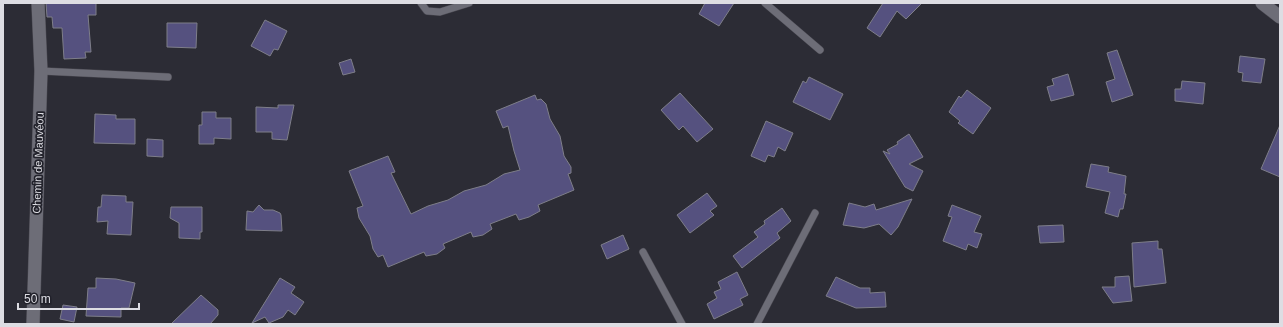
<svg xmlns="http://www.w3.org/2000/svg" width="1283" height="327" font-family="Helvetica,sans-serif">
  <rect width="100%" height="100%" fill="#2c2c35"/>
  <path fill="#55517f" stroke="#7e7e89" d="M 46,3 L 96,3 L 96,15 L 88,15 L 91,52 L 85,52 L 86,58 L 64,59 L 62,28 L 53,28 L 52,17 L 47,17 Z
    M 705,3 L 734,3 L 719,26 L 699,14 Z
    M 883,3 L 922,3 L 906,19 L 897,11 L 880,37 L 867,28 Z
    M 265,20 L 287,31 L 278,50 L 274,49 L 270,56 L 251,46 Z
    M 167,23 L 197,23 L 196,48 L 167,47 Z
    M 1117,50 L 1133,95 L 1112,102 L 1106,82 L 1115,79 L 1107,53 Z
    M 1240,56 L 1265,59 L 1261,83 L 1242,81 L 1243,73 L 1238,72 Z
    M 351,59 L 355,72 L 343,75 L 339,63 Z
    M 1068,74 L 1074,95 L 1051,101 L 1047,87 L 1054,85 L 1052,79 Z
    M 809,77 L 843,94 L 830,120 L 793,102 L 803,81 L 806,83 Z
    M 1182,81 L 1205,83 L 1203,104 L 1175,101 L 1175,89 L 1181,89 Z
    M 967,90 L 991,108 L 973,134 L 958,123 L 960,121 L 949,112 L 959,96 L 961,98 Z
    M 680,93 L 713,129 L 697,142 L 683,126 L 679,130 L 661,110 Z
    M 535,95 L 537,100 L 541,99 L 546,104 L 550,119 L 560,136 L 564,156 L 571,167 L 571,173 L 568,174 L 574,190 L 538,205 L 540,211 L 529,217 L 519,220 L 516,214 L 490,224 L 492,229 L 483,235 L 473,237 L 471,232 L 443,244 L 445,248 L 437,254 L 426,256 L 424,252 L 388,267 L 383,255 L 378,257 L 373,249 L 370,236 L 359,218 L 357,208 L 363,206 L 349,171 L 388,156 L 395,172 L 391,173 L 411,214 L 428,206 L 448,200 L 464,191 L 486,185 L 504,174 L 520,170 L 514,151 L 508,126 L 503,128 L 496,111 Z
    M 278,105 L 294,105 L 287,140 L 272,139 L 272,132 L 256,132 L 256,107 L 278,108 Z
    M 202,112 L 216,112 L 216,118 L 231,118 L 231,139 L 214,138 L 214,144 L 199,144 L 199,125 L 202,125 Z
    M 95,114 L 116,115 L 116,119 L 135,119 L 135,144 L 94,143 Z
    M 766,121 L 793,133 L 785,151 L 778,147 L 774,157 L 768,155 L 765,162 L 751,156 Z
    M 1280,125 L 1280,177 L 1261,169 Z
    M 909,134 L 923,157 L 909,164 L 923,171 L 913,191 L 905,187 L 883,151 L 890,154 L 887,150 L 898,144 L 897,142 Z
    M 147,139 L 163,140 L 163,157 L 147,156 Z
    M 1091,164 L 1109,167 L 1108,172 L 1126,176 L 1124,194 L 1126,194 L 1123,209 L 1120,209 L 1118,217 L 1105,213 L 1110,192 L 1086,187 Z
    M 707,193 L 717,206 L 710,211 L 714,215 L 690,233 L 677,215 Z
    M 102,195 L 126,196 L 126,202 L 133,202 L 131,235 L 107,234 L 108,221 L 97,222 L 98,207 L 101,207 Z
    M 912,199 L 898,227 L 891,235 L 879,224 L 864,228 L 843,225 L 849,203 L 865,207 L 874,204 L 876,210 Z
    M 259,205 L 264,210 L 273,210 L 280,213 L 281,215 L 282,231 L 246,230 L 247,211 L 253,212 Z
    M 952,205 L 981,216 L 974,232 L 982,234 L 977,248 L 968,244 L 966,250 L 943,241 L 952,217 L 948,216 Z
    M 171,207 L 202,207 L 202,232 L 200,232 L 200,239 L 179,238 L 179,223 L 170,218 Z
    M 782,208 L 791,221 L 777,233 L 780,238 L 742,268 L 733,256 L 758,237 L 754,232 L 765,224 L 764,221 Z
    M 1063,225 L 1064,242 L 1040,243 L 1038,226 Z
    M 623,235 L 629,249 L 607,259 L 601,245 Z
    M 1158,241 L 1158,249 L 1162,249 L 1166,283 L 1134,287 L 1132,243 Z
    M 737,272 L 748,295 L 740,299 L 743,305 L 714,319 L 707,304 L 717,298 L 714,292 L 721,289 L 718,282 Z
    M 1129,276 L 1132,301 L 1113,303 L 1102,287 L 1115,287 L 1115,277 Z
    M 836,277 L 860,288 L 870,288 L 870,293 L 885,292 L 886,307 L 856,308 L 826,296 Z
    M 96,278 L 116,279 L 135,283 L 129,308 L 121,308 L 121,317 L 86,316 L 88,288 L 96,288 Z
    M 280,278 L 295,287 L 291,293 L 304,302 L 295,315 L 288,310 L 283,317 L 269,323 L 265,317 L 252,323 Z
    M 201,295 L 218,310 L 218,315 L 210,324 L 171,324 Z
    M 63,305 L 77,307 L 74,322 L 60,319 Z"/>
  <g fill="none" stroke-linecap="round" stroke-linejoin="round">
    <g stroke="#494850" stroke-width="8">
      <path id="service" d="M 421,3 L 427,11 L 440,12 L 469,3
        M 765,3 L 820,50
        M 41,71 L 168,77
        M 643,252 L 682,324
        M 757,324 L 815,213"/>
    </g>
    <g stroke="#494850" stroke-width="14">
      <path id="minor" d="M 1262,3 L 1280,17
        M 33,324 L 41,71 L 38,3"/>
    </g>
    <use href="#service" stroke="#6d6d77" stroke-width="7"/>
    <use href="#minor" stroke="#6d6d77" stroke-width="13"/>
  </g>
  <g text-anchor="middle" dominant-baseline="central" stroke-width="3.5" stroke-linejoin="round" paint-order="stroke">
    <g font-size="11" fill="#dddde3" stroke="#22222b">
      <text transform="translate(38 163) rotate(-88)">Chemin de Mauvéou</text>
    </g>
  </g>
  <rect width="1283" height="327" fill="none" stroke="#dddde3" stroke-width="8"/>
  <path d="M18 303v6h121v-6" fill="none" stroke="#dddde3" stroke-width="2"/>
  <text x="24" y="303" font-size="12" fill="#dddde3" stroke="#22222b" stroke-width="3" paint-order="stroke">50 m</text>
</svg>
